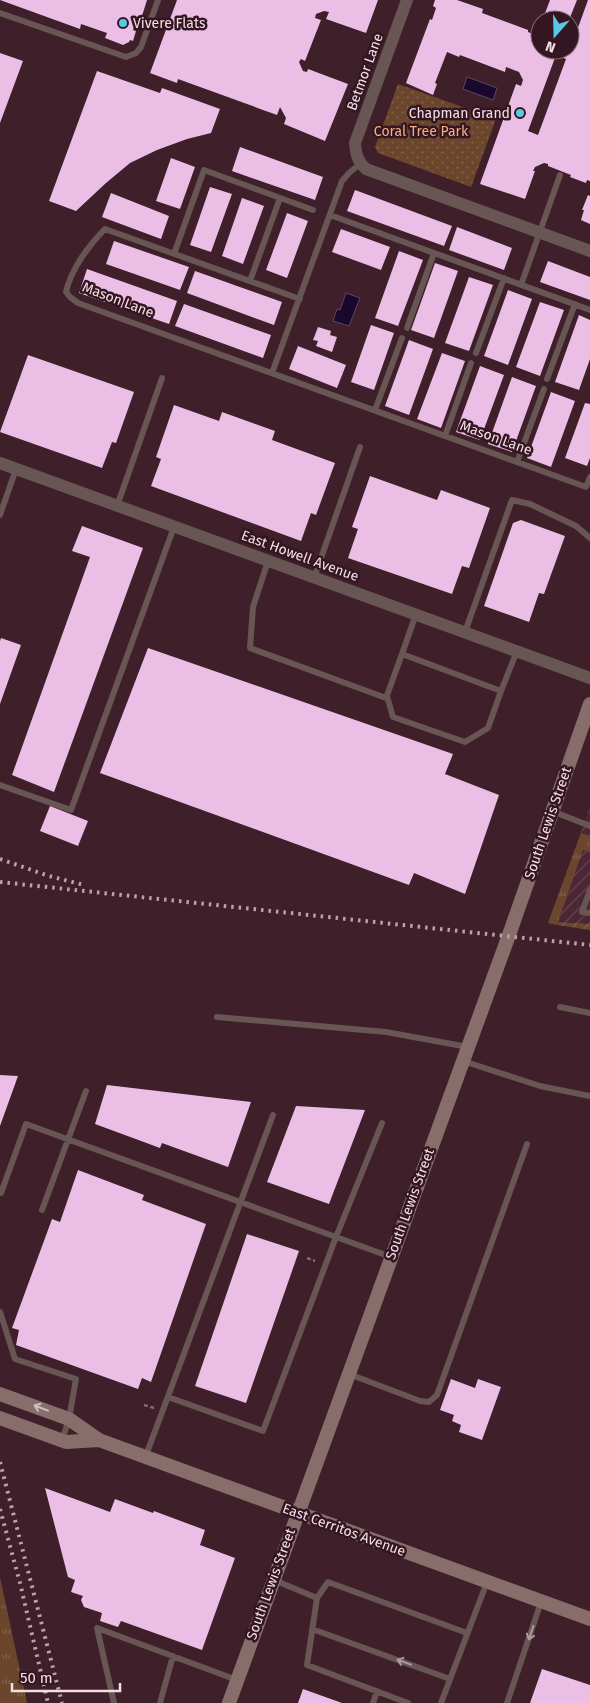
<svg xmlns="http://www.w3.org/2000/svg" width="590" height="1703" font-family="'Fira Sans',sans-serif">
  <defs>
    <pattern id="industrial-furrows" width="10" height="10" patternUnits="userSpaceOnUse" patternTransform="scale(1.25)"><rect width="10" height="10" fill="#4b2634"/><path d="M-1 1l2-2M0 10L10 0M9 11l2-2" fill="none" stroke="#664551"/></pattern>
    <pattern id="grass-tufts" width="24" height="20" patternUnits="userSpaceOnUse" patternTransform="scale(1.25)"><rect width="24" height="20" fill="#6b462d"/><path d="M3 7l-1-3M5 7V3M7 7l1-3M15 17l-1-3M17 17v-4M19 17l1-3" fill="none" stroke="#81604b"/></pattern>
    <pattern id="park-dots" width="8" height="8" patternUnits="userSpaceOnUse" patternTransform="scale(1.25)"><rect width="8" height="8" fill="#6b462d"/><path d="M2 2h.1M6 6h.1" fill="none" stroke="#81604b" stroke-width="1.8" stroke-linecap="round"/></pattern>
    <pattern id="garden-furrows" width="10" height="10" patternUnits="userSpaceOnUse" patternTransform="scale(1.25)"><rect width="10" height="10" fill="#6b462d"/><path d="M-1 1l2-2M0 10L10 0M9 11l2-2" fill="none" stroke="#81604b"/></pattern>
  </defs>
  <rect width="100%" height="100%" fill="#3e1f2a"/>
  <path fill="url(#industrial-furrows)" d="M 590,806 L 590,930 L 548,923 L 587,815 Z"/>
  <path fill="url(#grass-tufts)" d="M 581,833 L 590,836 L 590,852 L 583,850 L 557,925 L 548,923 Z
    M 0,1577 L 27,1703 L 0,1703 Z"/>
  <path fill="url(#park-dots)" d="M 398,84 L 496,119 L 471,187 L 378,153 L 375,147 Z"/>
  <path fill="url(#garden-furrows)" d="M 558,922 L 590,924 L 590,930 L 557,925 Z"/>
  <path fill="#19072e" stroke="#5b4865" d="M 467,77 L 497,88 L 493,100 L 463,89 Z
    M 346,293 L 360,298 L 349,326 L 333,321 L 337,309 L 340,310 Z"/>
  <path fill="#ebbee6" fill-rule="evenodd" d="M 0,0 L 147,0 L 142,16 L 139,15 L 133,30 L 136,31 L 133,41 L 130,40 L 129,42 L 123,45 L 105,38 L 107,33 L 81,24 L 80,29 Z
    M 177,0 L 378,0 L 366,33 L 326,19 L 329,12 L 324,11 L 316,14 L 315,18 L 321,20 L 305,61 L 301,59 L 299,62 L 303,71 L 307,72 L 308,69 L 348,84 L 325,141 L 284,124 L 286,118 L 280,107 L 277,115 L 178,79 L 177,83 L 150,73 Z
    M 435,0 L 457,0 L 483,9 L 482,13 L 528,30 L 528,32 L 533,34 L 540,30 L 540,50 L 570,50 L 570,34 L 575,36 L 588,0 L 590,0 L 590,181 L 587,180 L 586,183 L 570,177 L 571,175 L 548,166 L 548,164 L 544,163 L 535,167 L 533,171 L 535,171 L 525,199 L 480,184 L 516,84 L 521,86 L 523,80 L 519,72 L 506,67 L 505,72 L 460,55 L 459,57 L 447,52 L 435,83 L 437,84 L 433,95 L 406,83 L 430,19 L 432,20 L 436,8 L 433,6 ZM 556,55 L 566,59 L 538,135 L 528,131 Z
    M 550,0 L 577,0 L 569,20 L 547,20 L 548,18 L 544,16 Z
    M 0,53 L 23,61 L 0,123 Z
    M 97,71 L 160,93 L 162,88 L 220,109 L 211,133 L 187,139 L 157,150 L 130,163 L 106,183 L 76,211 L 49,201 Z
    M 240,147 L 323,177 L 315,200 L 232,171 Z
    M 171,158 L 195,167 L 180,209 L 156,201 Z
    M 210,187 L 232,194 L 211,252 L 190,245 Z
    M 355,190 L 452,226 L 444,246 L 347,211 Z
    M 111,193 L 169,216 L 161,239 L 102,217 Z
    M 588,195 L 590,196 L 590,224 L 581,220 L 584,210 L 582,210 Z
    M 242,198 L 264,206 L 243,264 L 222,256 Z
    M 287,213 L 308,221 L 287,278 L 266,270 Z
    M 457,227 L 512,248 L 504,270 L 449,250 Z
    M 341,229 L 390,247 L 381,270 L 332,252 Z
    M 114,241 L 189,267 L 180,290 L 106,264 Z
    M 399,251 L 423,260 L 398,326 L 375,318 Z
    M 548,261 L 590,277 L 590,300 L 540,282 Z
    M 435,263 L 458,271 L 434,338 L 411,330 Z
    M 87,269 L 177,301 L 169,324 L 79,293 Z
    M 195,271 L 282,302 L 274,325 L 187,293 Z
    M 469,277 L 493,285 L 469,351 L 445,343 Z
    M 508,290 L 532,299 L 508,365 L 484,356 Z
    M 540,302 L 564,310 L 540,376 L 516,367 Z
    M 184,304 L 271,335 L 263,358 L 175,326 Z
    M 579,315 L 590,320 L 590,359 L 579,390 L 555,382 Z
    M 371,325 L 394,333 L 374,390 L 351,382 Z
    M 318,327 L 331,331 L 330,335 L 337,337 L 332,352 L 316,346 L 318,341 L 313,340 Z
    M 409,340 L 433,349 L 409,415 L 385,406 Z
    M 298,346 L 346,365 L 337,388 L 289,369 Z
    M 442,353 L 465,361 L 441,428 L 417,419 Z
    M 28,355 L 134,392 L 116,443 L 112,442 L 102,468 L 0,432 Z
    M 480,366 L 504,375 L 480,440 L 456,432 Z
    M 512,377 L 536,386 L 512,452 L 488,444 Z
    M 551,392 L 575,401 L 551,467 L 527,458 Z
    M 585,403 L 590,404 L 590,458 L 587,466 L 565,458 Z
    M 174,405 L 219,421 L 222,412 L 275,431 L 272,440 L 335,463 L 316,515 L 311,513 L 301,541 L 151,486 L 161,459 L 156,457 Z
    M 370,476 L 437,500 L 441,490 L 490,508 L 469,568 L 462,566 L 452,594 L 348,558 L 358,529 L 352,527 Z
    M 521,520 L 565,536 L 544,594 L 539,593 L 529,622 L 484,606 L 513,523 Z
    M 82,526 L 143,548 L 54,792 L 12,775 L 90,557 L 72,551 Z
    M 1,638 L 21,645 L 0,704 L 0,641 Z
    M 148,648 L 453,754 L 445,774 L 499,795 L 465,894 L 414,873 L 409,885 L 100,773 Z
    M 50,806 L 88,821 L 78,846 L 40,831 Z
    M 0,1075 L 18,1076 L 0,1126 Z
    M 107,1085 L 251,1102 L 228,1167 L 162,1143 L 160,1148 L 95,1124 Z
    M 296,1106 L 365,1110 L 329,1204 L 267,1182 Z
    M 78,1170 L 144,1195 L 142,1200 L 206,1224 L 151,1382 L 142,1378 L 138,1389 L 16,1345 L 19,1330 L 12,1328 L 52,1219 L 60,1222 Z
    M 247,1234 L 299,1251 L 246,1403 L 195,1386 Z
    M 451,1379 L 475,1388 L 478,1379 L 501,1387 L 482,1440 L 459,1432 L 461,1425 L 452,1421 L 454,1415 L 440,1410 Z
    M 45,1488 L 110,1512 L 115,1499 L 153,1513 L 154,1511 L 205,1530 L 200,1545 L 235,1558 L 202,1650 L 121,1621 L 118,1627 L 100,1621 L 102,1613 L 84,1607 L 81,1600 L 83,1596 L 71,1592 L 75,1580 L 68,1577 Z
    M 542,1669 L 590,1685 L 590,1703 L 530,1703 Z
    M 303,1689 L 342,1703 L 298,1703 Z"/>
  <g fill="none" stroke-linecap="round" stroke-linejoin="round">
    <path stroke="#856a73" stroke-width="2.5" stroke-dasharray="4 2.5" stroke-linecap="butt" d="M 307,1258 L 315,1261
      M 144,1405 L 154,1408"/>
    <path stroke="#675654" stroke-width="6" d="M 0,13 L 126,57 L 136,53 L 141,47 L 158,0
      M 330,215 L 590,310
      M 174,254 L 204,170 L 313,210
      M 250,281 L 280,198
      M 521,285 L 560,175
      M 300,299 L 105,229 C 89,245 71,269 66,292 L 70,297 L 78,303 L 586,487 L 590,477
      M 407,328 L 434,253
      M 476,353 L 504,278
      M 272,373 L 342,181 L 349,173 L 360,164
      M 547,379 L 575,304
      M 375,410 L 402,338
      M 445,436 L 471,363
      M 517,462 L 544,389
      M 117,506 L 162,378
      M 0,515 L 16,469
      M 268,561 L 253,607 L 250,648 L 386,698 L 402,654
      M 314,578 L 360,447
      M 416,614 L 402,654 L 501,691 L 517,651
      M 465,632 L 512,500 L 530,504 L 576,526 L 590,538
      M 387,696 L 393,717 L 465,742 L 488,728 L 501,691
      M 0,785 L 71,810 L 174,527
      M 552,811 L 590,826
      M 590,890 L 582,912 L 590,913
      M 560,1007 L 590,1013
      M 217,1017 L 386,1032 L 468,1047
      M 463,1061 L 540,1086 L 590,1096
      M 1,1193 L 26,1124 L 391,1257
      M 42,1210 L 86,1091
      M 0,1312 L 15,1359 L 76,1379 L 69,1419 L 62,1440
      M 349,1374 L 420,1401 L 429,1402 L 437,1395 L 527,1144
      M 168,1397 L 263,1431 L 336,1237 L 382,1123
      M 145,1458 L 273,1115
      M 274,1580 L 317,1598
      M 312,1629 L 450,1679
      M 114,1703 L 97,1628 L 237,1680
      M 160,1703 L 173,1656
      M 373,1703 L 377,1691
      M 408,1703 L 307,1665 L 317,1598 L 328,1582 L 467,1633
      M 441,1703 L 487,1582
      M 507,1703 L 541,1602"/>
    <path stroke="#675654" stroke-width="12" d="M 407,0 L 355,143 C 356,154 357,161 366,169 L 590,251
      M 0,463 L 590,678"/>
    <path stroke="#886e6b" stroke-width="14" d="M 0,1394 L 69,1419 L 99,1440 L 590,1619
      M 0,1418 L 66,1442 L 99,1440
      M 229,1703 L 509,935 L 590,704"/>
    <path stroke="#bba2aa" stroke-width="4" stroke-dasharray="2.5 5" stroke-linecap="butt" d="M 0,859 L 49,876 L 84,885
      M 0,882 L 590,945
      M 0,1462 L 62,1703
      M 0,1509 L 20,1583 L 48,1703"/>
  </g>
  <defs><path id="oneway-shaft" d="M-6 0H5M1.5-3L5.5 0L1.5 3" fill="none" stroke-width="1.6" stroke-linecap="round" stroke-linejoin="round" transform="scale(1.25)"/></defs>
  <use stroke="#d4bdc0" href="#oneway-shaft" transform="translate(41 1408) rotate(-159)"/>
  <g stroke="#ae9a9c">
    <use href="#oneway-shaft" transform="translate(531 1633) rotate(108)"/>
    <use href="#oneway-shaft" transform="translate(404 1662) rotate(-160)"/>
  </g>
  <g fill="#59c8e4" stroke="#331621" stroke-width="2">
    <circle cx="123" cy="23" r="5"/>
    <circle cx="520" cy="113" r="5"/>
  </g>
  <g text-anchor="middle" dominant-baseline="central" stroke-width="5" stroke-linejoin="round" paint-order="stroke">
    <g font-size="14" fill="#f4dfe5" stroke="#331621" text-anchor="start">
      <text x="133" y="23">Vivere Flats</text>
      <text x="510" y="113" text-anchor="end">Chapman Grand</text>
    </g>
    <g font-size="14" fill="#f4dfe5" stroke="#331621">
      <text transform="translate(365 72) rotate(-70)">Betmor Lane</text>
      <text transform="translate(118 300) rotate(21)">Mason Lane</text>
      <text transform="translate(496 438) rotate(20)">Mason Lane</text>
      <text transform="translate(300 556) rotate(20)">East Howell Avenue</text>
      <text transform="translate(548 823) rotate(-71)">South Lewis Street</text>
      <text transform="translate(410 1204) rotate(-70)">South Lewis Street</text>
      <text transform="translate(344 1530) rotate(20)">East Cerritos Avenue</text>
      <text transform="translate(271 1584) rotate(-70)">South Lewis Street</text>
    </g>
    <g font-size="14" fill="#f6af80" stroke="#331621">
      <text x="421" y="131">Coral Tree Park</text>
    </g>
  </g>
  <g transform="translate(555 35) rotate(200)"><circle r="24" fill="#331621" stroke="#80666f"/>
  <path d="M0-4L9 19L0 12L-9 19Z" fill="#59c8e4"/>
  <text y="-8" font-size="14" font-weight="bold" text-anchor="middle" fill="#f4dfe5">N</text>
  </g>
  <path d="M12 1683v8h108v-8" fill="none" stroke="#f4dfe5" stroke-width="2.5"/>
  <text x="20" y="1683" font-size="15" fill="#f4dfe5" stroke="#331621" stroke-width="4" paint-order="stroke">50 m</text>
</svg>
